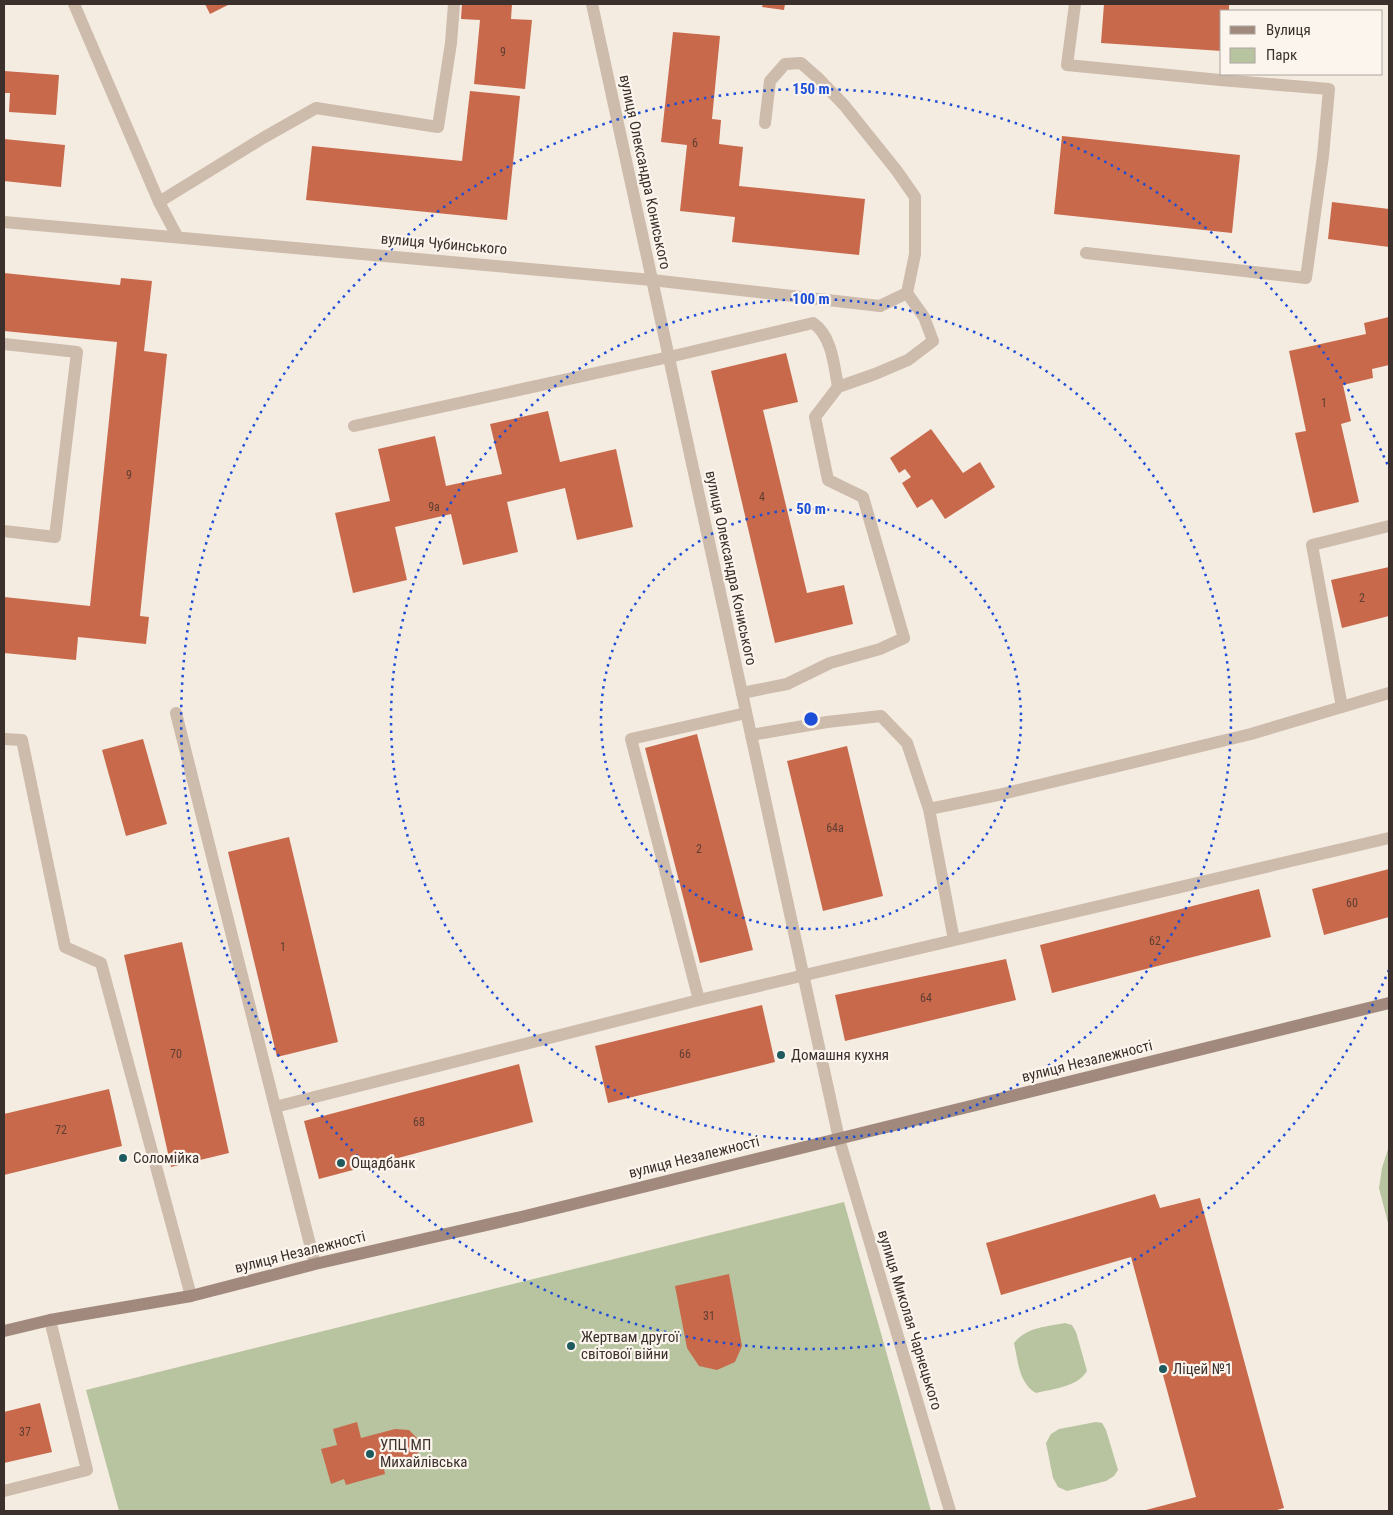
<svg xmlns="http://www.w3.org/2000/svg" width="1393" height="1515" font-family="'Roboto Condensed',sans-serif">
  <rect width="100%" height="100%" fill="#f4ebe1"/>
  <path fill="#b8c4a0" d="M 1389,1146 L 1389,1227 L 1379,1188 L 1382,1168 Z
    M 844,1202 L 931,1511 L 119,1511 L 86,1390 Z
    M 1065,1323 L 1072,1325 L 1076,1332 L 1087,1371 C 1077,1387 1053,1389 1036,1393 C 1019,1383 1018,1361 1014,1343 C 1027,1327 1045,1327 1065,1323 Z
    M 1096,1422 L 1102,1423 L 1106,1430 L 1118,1470 L 1114,1476 L 1106,1481 L 1067,1491 L 1058,1487 L 1053,1478 L 1046,1443 L 1051,1434 L 1059,1429 Z"/>
  <path fill="#c8694b" d="M 205,4 L 230,4 L 210,14 Z
    M 462,4 L 512,4 L 511,19 L 532,20 L 525,89 L 474,84 L 480,20 L 461,19 Z
    M 763,4 L 785,4 L 784,10 L 762,7 Z
    M 1104,4 L 1229,4 L 1229,11 L 1222,11 L 1222,51 L 1101,43 Z
    M 673,32 L 720,36 L 712,119 L 721,120 L 719,144 L 743,147 L 739,186 L 865,199 L 859,255 L 732,242 L 735,217 L 680,211 L 687,145 L 661,142 Z
    M 4,71 L 59,75 L 56,115 L 9,112 L 10,93 L 4,93 Z
    M 470,91 L 520,96 L 507,220 L 306,200 L 312,146 L 462,161 Z
    M 1062,136 L 1240,155 L 1232,233 L 1054,214 Z
    M 4,139 L 65,145 L 61,187 L 4,181 Z
    M 1332,202 L 1389,209 L 1389,247 L 1328,239 Z
    M 4,273 L 120,285 L 121,278 L 152,281 L 144,351 L 167,354 L 140,616 L 149,617 L 146,644 L 78,637 L 76,660 L 4,653 L 4,597 L 90,606 L 117,342 L 4,331 Z
    M 1389,317 L 1389,365 L 1372,369 L 1373,378 L 1343,385 L 1351,421 L 1341,424 L 1359,502 L 1313,513 L 1295,433 L 1306,431 L 1289,351 L 1366,334 L 1364,323 Z
    M 786,353 L 798,402 L 763,410 L 807,593 L 844,585 L 853,624 L 775,643 L 711,371 Z
    M 548,411 L 560,462 L 616,449 L 633,527 L 577,540 L 565,488 L 507,502 L 518,552 L 463,565 L 451,514 L 395,527 L 407,580 L 353,593 L 335,513 L 390,501 L 378,449 L 435,436 L 446,486 L 502,474 L 490,424 Z
    M 931,429 L 963,473 L 980,462 L 995,487 L 945,519 L 932,499 L 917,508 L 902,483 L 911,477 L 905,469 L 899,473 L 890,458 Z
    M 1389,567 L 1389,616 L 1342,628 L 1331,580 Z
    M 697,734 L 753,950 L 700,963 L 645,748 Z
    M 143,739 L 167,824 L 126,836 L 102,750 Z
    M 847,746 L 883,896 L 823,911 L 787,761 Z
    M 289,837 L 338,1042 L 277,1057 L 228,852 Z
    M 1389,869 L 1389,917 L 1324,935 L 1312,889 Z
    M 1259,889 L 1271,937 L 1052,993 L 1040,945 Z
    M 182,942 L 229,1153 L 171,1167 L 124,955 Z
    M 1006,959 L 1016,1000 L 845,1041 L 835,995 Z
    M 762,1005 L 775,1062 L 608,1103 L 595,1046 Z
    M 519,1064 L 533,1122 L 319,1179 L 304,1121 Z
    M 109,1089 L 122,1146 L 4,1175 L 4,1114 Z
    M 1155,1194 L 1160,1208 L 1200,1198 L 1284,1508 L 1273,1511 L 1142,1511 L 1196,1497 L 1131,1257 L 1001,1295 L 986,1243 Z
    M 729,1274 L 742,1346 L 735,1362 L 717,1370 L 699,1366 L 687,1348 L 675,1286 Z
    M 40,1403 L 52,1452 L 4,1463 L 4,1412 Z
    M 357,1422 L 361,1438 L 395,1429 L 409,1430 L 418,1439 L 420,1450 L 414,1458 L 384,1469 L 385,1474 L 346,1485 L 344,1479 L 331,1484 L 321,1449 L 337,1445 L 333,1429 Z"/>
  <g fill="none" stroke-linecap="round" stroke-linejoin="round">
    <path stroke="#cdbbac" stroke-width="12" d="M 74,4 L 159,202 L 177,236
      M 1075,4 L 1067,65 L 1220,80 L 1329,89 L 1323,156 L 1306,278 L 1086,253
      M 765,123 L 770,81 L 785,64 L 801,63 L 818,78 L 844,105 L 897,171 L 915,197 L 915,254 L 907,293 L 880,306
      M 159,202 L 263,138 L 316,108 L 438,127 L 451,43 L 454,4
      M 4,344 L 77,352 L 55,537 L 4,531
      M 354,426 L 669,357 L 813,323 C 832,336 834,365 838,387 L 875,374 L 908,360 L 933,341 L 924,317 L 907,293
      M 742,693 L 787,684 L 830,663 L 880,649 L 904,638 L 863,497 L 828,480 L 815,417 L 838,387
      M 1342,707 L 1312,545 L 1389,526
      M 176,713 L 275,1107
      M 751,735 L 827,722 L 881,716 L 907,743 L 929,809 L 954,940
      M 4,739 L 22,740 L 65,947 L 101,963 L 191,1296
      M 929,809 L 998,795 L 1251,734 L 1389,693
      M 699,1000 L 631,739 L 746,713
      M 315,1264 L 275,1107 L 699,1000 L 1389,838
      M 4,1491 L 87,1470 L 50,1320"/>
    <path stroke="#cdbbac" stroke-width="12" d="M 592,4 L 839,1139 L 950,1511
      M 4,222 L 652,280 L 880,306"/>
    <path stroke="#a18a7d" stroke-width="12" d="M 4,1331 L 50,1320 L 191,1296 L 315,1264 L 521,1217 L 1389,1003"/>
  </g>
  <g fill="none" stroke="#1d4ed8" stroke-width="2.5" stroke-dasharray="2.5 5">
    <circle cx="811" cy="719" r="210"/>
    <circle cx="811" cy="719" r="420"/>
    <path d="M1389 970A630 630 0 1 1 1389 468"/>
  </g>
  <g fill="#1f5a5e" stroke="#fbf5ee" stroke-width="2">
    <circle cx="781" cy="1055" r="5"/>
    <circle cx="123" cy="1158" r="5"/>
    <circle cx="341" cy="1163" r="5"/>
    <circle cx="571" cy="1346" r="5"/>
    <circle cx="1163" cy="1369" r="5"/>
    <circle cx="370" cy="1454" r="5"/>
  </g>
  <g text-anchor="middle" dominant-baseline="central" stroke-width="4.5" stroke-linejoin="round" paint-order="stroke">
    <g font-size="12" fill="#5e3e33">
      <text x="503" y="52">9</text>
      <text x="695" y="143">6</text>
      <text x="1324" y="403">1</text>
      <text x="129" y="475">9</text>
      <text x="762" y="497">4</text>
      <text x="434" y="507">9а</text>
      <text x="1362" y="598">2</text>
      <text x="835" y="828">64а</text>
      <text x="699" y="849">2</text>
      <text x="1352" y="903">60</text>
      <text x="1155" y="941">62</text>
      <text x="283" y="947">1</text>
      <text x="926" y="998">64</text>
      <text x="176" y="1054">70</text>
      <text x="685" y="1054">66</text>
      <text x="419" y="1122">68</text>
      <text x="61" y="1130">72</text>
      <text x="709" y="1316">31</text>
      <text x="25" y="1432">37</text>
    </g>
    <g font-size="15" fill="#3b302b" stroke="#fbf5ee">
      <text transform="translate(645 172) rotate(78)">вулиця Олександра Кониського</text>
      <text transform="translate(444 244) rotate(5)">вулиця Чубинського</text>
      <text transform="translate(731 568) rotate(78)">вулиця Олександра Кониського</text>
      <text transform="translate(1087 1061) rotate(-14)">вулиця Незалежності</text>
      <text transform="translate(694 1157) rotate(-14)">вулиця Незалежності</text>
      <text transform="translate(300 1252) rotate(-14)">вулиця Незалежності</text>
      <text transform="translate(910 1320) rotate(73)">вулиця Миколая Чарнецького</text>
    </g>
    <g font-size="15" fill="#3b302b" stroke="#fbf5ee" text-anchor="start">
      <text x="791" y="1055">Домашня кухня</text>
      <text x="133" y="1158">Соломійка</text>
      <text x="351" y="1163">Ощадбанк</text>
      <text x="581" y="1337">Жертвам другої<tspan x="581" dy="17">світової війни</tspan></text>
      <text x="1173" y="1369">Ліцей №1</text>
      <text x="380" y="1445">УПЦ МП<tspan x="380" dy="17">Михайлівська</tspan></text>
    </g>
  </g>
  <circle cx="811" cy="719" r="8" fill="#1d4ed8" stroke="#fbf5ee" stroke-width="2.5"/>
  <g font-size="15" text-anchor="middle" font-weight="bold" fill="#1d4ed8" stroke="#fbf5ee" stroke-width="4.5" stroke-linejoin="round" paint-order="stroke">
    <text x="811" y="94">150 m</text>
    <text x="811" y="304">100 m</text>
    <text x="811" y="514">50 m</text>
  </g>
  <rect width="1393" height="1515" fill="none" stroke="#3b302b" stroke-width="10"/>
  <rect x="1220" y="10" width="162" height="65" fill="#fbf5ee" stroke="#aea6a0"/>
  <rect x="1230" y="26" width="25" height="8" fill="#a18a7d" stroke="#aea6a0"/>
  <text x="1266" y="35" font-size="15" fill="#3b302b">Вулиця</text>
  <rect x="1230" y="48" width="25" height="15" fill="#b8c4a0" stroke="#aea6a0"/>
  <text x="1266" y="60" font-size="15" fill="#3b302b">Парк</text>
</svg>
